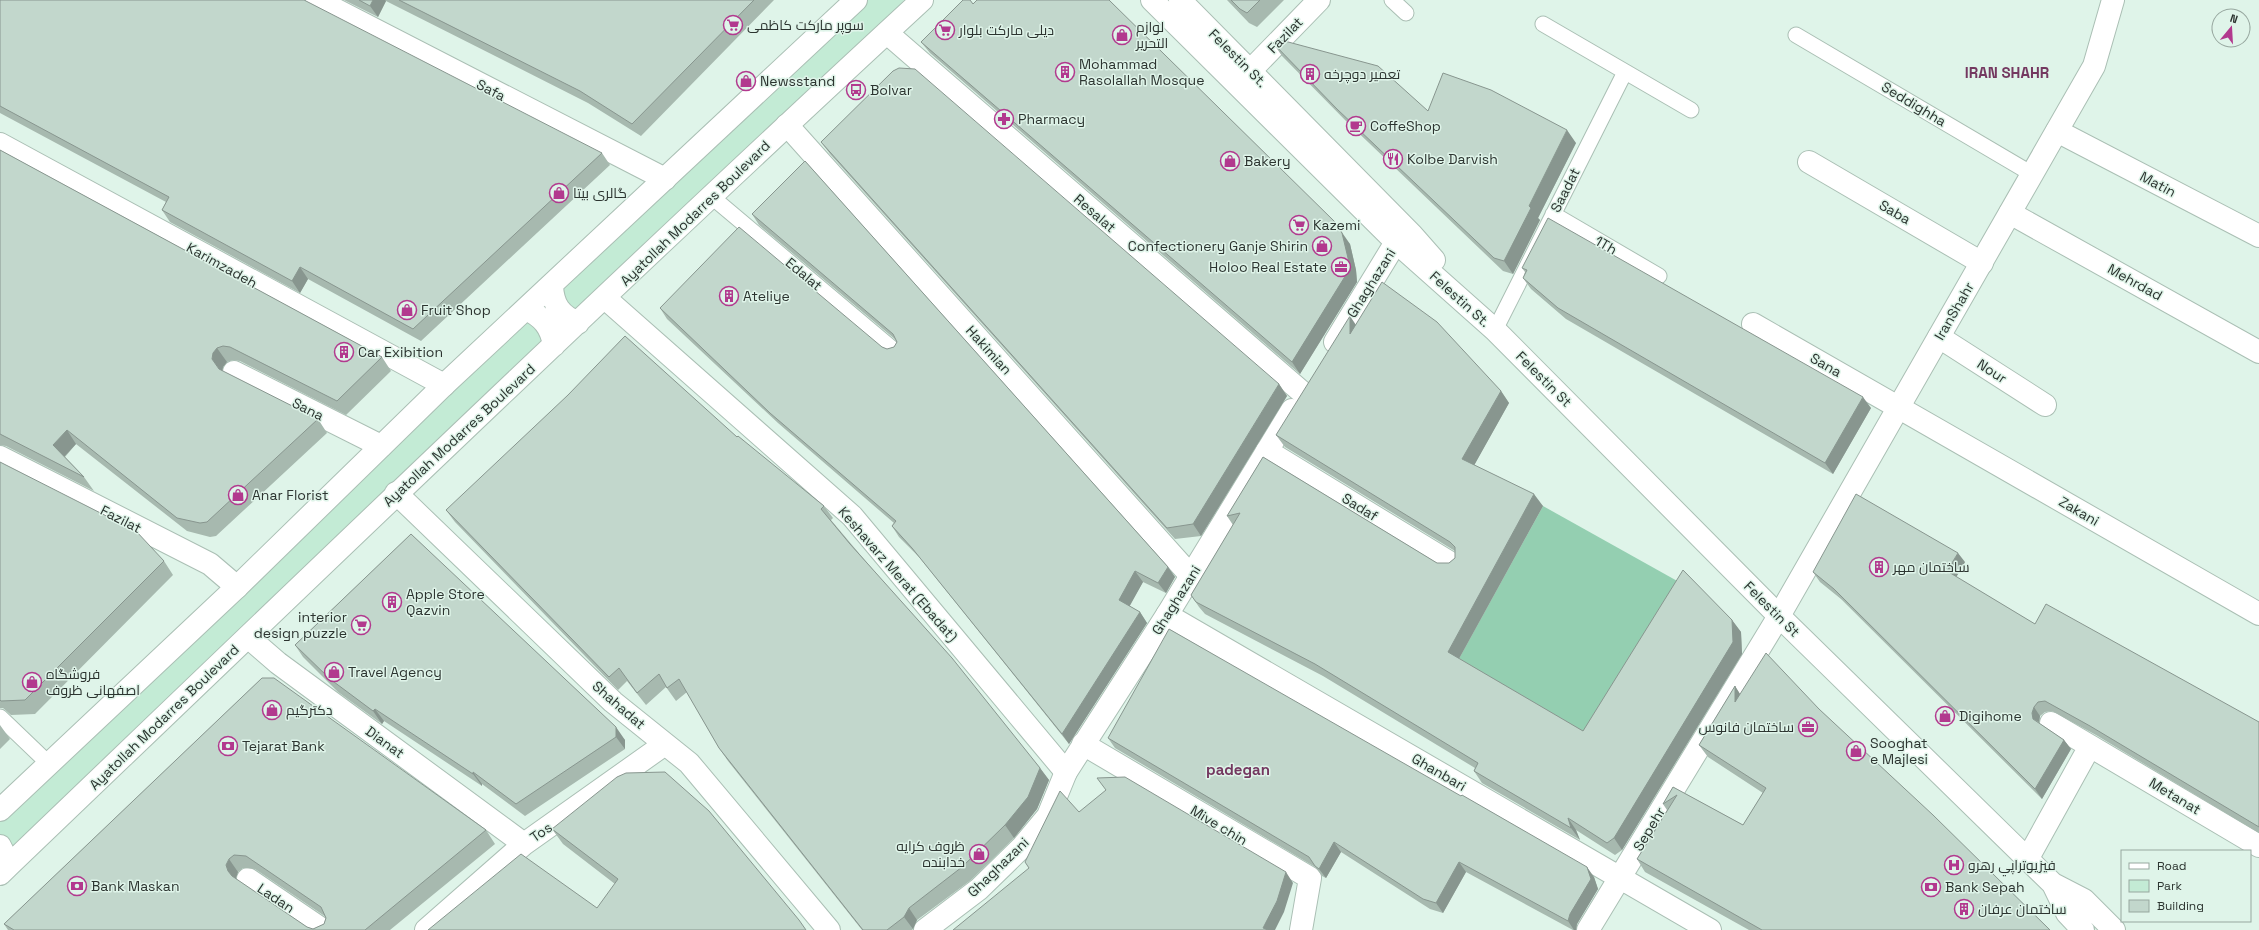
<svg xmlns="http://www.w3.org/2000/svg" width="2259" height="930" font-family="'Space Grotesk',Cairo,sans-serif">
  <rect width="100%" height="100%" fill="#dff4e9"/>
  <path fill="#c3ebd5" d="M 856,0 L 904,0 L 849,67 L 578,323 L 552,286 Z
    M 526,309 L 554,345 L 0,874 L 0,810 Z"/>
  <path fill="#94cfb1" d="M 1543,506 L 1688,587 L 1592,742 L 1457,662 Z"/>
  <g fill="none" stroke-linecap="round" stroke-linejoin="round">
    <g stroke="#aabfb4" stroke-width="17">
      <path id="service" d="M 1392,0 L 1406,13
        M 1543,24 L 1691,110
        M 1796,35 L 2032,174
        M 712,197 L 895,351
        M 1553,214 L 1659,276
        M 1495,330 L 1625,72
        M 0,717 L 49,764"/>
    </g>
    <g stroke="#aabfb4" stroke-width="24">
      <path id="minor" d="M 317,0 L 665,179
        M 887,33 L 1303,393
        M 1251,70 L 1319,0
        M 787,125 L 1191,576
        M 2057,131 L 2259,236
        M 0,144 L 444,385
        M 1809,162 L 1982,263
        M 2010,213 L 2259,352
        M 605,298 L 852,516 L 1066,772
        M 1753,324 L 2259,614
        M 1939,337 L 2045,405
        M 234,372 L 381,446
        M 1267,451 L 1452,564
        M 0,457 L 210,564 L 237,587
        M 396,493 L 613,702 L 689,763 L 829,930
        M 1167,615 L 1710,930
        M 248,637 L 278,663 L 524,844
        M 2051,723 L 2090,746
        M 1083,744 L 1310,878 L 1301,930
        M 2028,858 L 2090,746 L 2259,846
        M 248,879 L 323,930
        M 426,930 L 524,844 L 665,744
        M 1588,930 L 1779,616"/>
    </g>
    <g stroke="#aabfb4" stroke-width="24">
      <path id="tertiary" d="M 1335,342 L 1396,242
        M 1779,616 L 2094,66 L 2113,0
        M 925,930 L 979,889 L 1023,846 L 1048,816 L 1066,772 L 1167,615 L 1292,410"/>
    </g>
    <g stroke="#aabfb4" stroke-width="24">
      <path id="secondary" d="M 1152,0 L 1396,242 L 1495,330 L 1779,616 L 2053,884 L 2084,900 L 2114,930
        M 1180,0 L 1412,235 L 1434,260
        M 552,286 C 553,305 560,315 578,323
        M 526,309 C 543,317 551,327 554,345
        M 0,810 L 237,587 L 444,385 L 856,0
        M 0,846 L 4,854 L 0,873
        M 0,874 C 306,581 611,287 922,0
        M 2053,884 L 2067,913 L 2083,930"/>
    </g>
    <use href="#service" stroke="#fff" stroke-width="15"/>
    <use href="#minor" stroke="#fff" stroke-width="22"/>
    <use href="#tertiary" stroke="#fff" stroke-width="22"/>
    <use href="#secondary" stroke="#fff" stroke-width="22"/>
  </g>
  <path fill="#a7b9af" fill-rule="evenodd" d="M 0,0 L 602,153 L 610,165 L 421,341 L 308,279 L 300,293 L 170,222 L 162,210 L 166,202 L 0,113 Z
    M 344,0 L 774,0 L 641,136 L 588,103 L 386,1 L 378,17 Z
    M 970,0 L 973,4 L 1350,244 L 1356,270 L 1357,282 L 1300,374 L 930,53 L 921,42 Z
    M 1227,0 L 1284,0 L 1257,27 L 1249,23 Z
    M 1273,43 L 1428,111 L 1576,143 L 1538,218 L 1540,220 L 1513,274 L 1503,271 L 1346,121 L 1282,56 Z
    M 821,142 L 1279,384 L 1287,396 L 1201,536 L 1175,539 L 830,154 Z
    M 0,150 L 382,357 L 391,371 L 346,415 L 240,361 L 233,360 L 227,362 L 223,367 L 222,371 L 318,419 L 327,433 L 216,536 L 210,537 L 187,531 L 76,444 L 65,457 L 84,477 L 94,491 L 6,446 L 0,445 Z
    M 805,161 L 1168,567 L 1175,577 L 1166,593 L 1143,582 L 1129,606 L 1140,612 L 1147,623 L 1069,744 L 920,558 L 899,537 L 892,526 L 894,523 L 778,423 L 667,319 L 660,308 L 882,347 L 887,349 L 894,347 L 897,342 L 896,340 L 759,225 L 752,214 Z
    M 1522,268 L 1871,408 L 1833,474 L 1566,319 L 1531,289 L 1523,278 L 1525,272 Z
    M 1356,325 L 1501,391 L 1509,403 L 1474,465 L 1543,506 L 1459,659 L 1583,731 L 1732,620 L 1741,632 L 1742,654 L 1622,850 L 1615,855 L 1576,830 L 1580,840 L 1482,783 L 1474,771 L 1475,768 L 1323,676 L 1205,614 L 1199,607 L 1191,595 L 1233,525 L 1227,516 L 1263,457 L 1437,563 L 1449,563 L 1455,558 L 1455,551 L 1285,447 L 1276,435 Z
    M 737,437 L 824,506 L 833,518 L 831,520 L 1040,768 L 1049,780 L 1037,809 L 1014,838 L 971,880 L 917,920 L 913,929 L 912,930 L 862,930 L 728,761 L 719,748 L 687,692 L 676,701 L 666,687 L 646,705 L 627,681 L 618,690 L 455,522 L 446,510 Z
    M 0,462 L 164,561 L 173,575 L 35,714 L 11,715 L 3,708 L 0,708 Z
    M 411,534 L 625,740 L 625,749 L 525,816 L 482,784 L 482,786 L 384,721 L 382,724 L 338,692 L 303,657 L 295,645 Z
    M 1965,562 L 1956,577 L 2035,624 L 2259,722 L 2259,833 L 2096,735 L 2052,711 L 2045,712 L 2040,716 L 2039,723 L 2064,740 L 2071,749 L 2042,799 L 1841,599 L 1820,582 L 1813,572 Z
    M 262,678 L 486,830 L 495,844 L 390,930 L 8,930 L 4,924 ZM 243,868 L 255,869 L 326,917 L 324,924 L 313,929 L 307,927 L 236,879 L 236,878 L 238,872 Z
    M 1735,686 L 1740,694 L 1819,709 L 2050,930 L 1749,930 L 1645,872 L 1637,859 L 1667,810 L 1663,804 L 1673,787 L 1743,825 L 1763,793 L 1708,757 L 1699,745 Z
    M 0,725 L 10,739 L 0,749 Z
    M 1108,738 L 1594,877 L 1598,889 L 1577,924 L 1576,930 L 1573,930 L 1466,872 L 1443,913 L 1430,909 L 1341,852 L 1326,878 L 1322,876 L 1315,867 L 1115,748 Z
    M 709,811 L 615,884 L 563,844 L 552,829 Z"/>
  <path fill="#88968f" d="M 373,0 L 385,0 L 386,1 L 378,17 L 370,6 Z
    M 1567,130 L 1576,143 L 1538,218 L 1540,220 L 1513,274 L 1504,261 L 1529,206 Z
    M 1334,221 L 1350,244 L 1356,270 L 1357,282 L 1300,374 L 1292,362 Z
    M 300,267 L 308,279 L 300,293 L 292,281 Z
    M 1350,316 L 1358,328 L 1350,334 Z
    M 217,348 L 227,362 L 223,367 L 222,373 L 212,359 L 213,353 Z
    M 1279,384 L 1287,396 L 1201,536 L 1193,524 Z
    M 1501,391 L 1509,403 L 1471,471 L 1462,459 Z
    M 1863,397 L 1871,408 L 1833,474 L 1825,463 Z
    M 67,430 L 76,444 L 63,458 L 53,445 Z
    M 1534,494 L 1543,506 L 1456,664 L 1448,652 Z
    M 1958,553 L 1965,562 L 1954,581 L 1947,571 Z
    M 1168,567 L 1175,577 L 1166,593 L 1158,583 Z
    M 1135,571 L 1143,582 L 1127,611 L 1119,600 Z
    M 1140,612 L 1147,623 L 1069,744 L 1062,734 Z
    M 1732,620 L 1741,632 L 1742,654 L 1622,850 L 1614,838 Z
    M 1735,686 L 1743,699 L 1735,702 Z
    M 2034,707 L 2040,716 L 2039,722 L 2033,719 L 2032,713 Z
    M 375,709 L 384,721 L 382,724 L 373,711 Z
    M 616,727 L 625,740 L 625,749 L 616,737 Z
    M 2064,740 L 2071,749 L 2042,799 L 2035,789 Z
    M 1040,768 L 1049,780 L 1037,809 L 1014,838 L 1005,825 Z
    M 473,772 L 482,784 L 482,786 L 473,774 Z
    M 1568,818 L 1576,830 L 1580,840 L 1571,828 Z
    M 1334,842 L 1341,852 L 1326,878 L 1319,869 Z
    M 229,859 L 238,872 L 236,878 L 237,884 L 228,871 L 226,865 Z
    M 1459,862 L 1466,872 L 1443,913 L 1436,903 Z
    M 1587,867 L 1594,877 L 1598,889 L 1577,924 L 1576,930 L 1574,930 L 1568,921 L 1570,914 Z
    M 1286,872 L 1293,883 L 1284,912 L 1275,930 L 1265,930 L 1263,928 Z
    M 909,908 L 917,920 L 913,929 L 904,917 Z"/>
  <path fill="#c2d7cc" stroke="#88968f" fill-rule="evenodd" d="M 0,0 L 304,0 L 602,153 L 413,329 L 300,267 L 292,281 L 162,210 L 169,197 L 0,106 Z
    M 359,0 L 373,0 L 370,6 Z
    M 399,0 L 754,0 L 632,124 L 580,91 Z
    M 963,0 L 970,0 L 973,4 L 977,0 L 1109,0 L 1334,221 L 1342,233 L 1348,258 L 1349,270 L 1292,362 L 921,42 Z
    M 1231,0 L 1260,0 L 1247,13 L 1240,9 Z
    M 1277,39 L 1378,66 L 1428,111 L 1443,73 L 1491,90 L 1567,130 L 1529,206 L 1531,208 L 1504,261 L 1494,258 L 1337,109 L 1273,43 Z
    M 899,68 L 915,69 L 1279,384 L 1193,524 L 1167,528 L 821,142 L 893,71 Z
    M 0,150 L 382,357 L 337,401 L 230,347 L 223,346 L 217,348 L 213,353 L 212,359 L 219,369 L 318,419 L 207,522 L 200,523 L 177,518 L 67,430 L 53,445 L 84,477 L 0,434 Z
    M 805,161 L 1168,567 L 1158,583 L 1135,571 L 1119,600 L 1140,612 L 1062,734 L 912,548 L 892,526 L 896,521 L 770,413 L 660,308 L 739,227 L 882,347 L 887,349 L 894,347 L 897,342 L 893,334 L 752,214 Z
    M 1548,218 L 1863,397 L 1825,463 L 1558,308 L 1523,278 L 1527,270 L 1522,268 Z
    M 1382,282 L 1437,322 L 1501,391 L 1462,459 L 1534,494 L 1448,652 L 1583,731 L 1683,570 L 1732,620 L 1733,642 L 1614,838 L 1607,843 L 1568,818 L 1571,828 L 1474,771 L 1478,763 L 1315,664 L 1196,602 L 1191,595 L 1240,513 L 1227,516 L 1263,457 L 1437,563 L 1449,563 L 1455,558 L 1455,547 L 1450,542 L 1276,435 L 1350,316 L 1350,334 Z
    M 625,336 L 737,437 L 738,436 L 824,506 L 821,509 L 850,544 L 952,658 L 1040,768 L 1028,797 L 1005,825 L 962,867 L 909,908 L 904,917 L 887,930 L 863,930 L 719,748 L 679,679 L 667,688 L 659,674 L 637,693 L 619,668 L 609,677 L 446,510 L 568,395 Z
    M 0,462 L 136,531 L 164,561 L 25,700 L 1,701 L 0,700 Z
    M 1856,494 L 1958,553 L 1947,571 L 2035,624 L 2046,604 L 2259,722 L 2259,827 L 2090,726 L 2045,701 L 2038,702 L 2034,707 L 2032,713 L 2033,719 L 2064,740 L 2035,789 L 1834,589 L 1813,572 Z
    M 411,534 L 616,727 L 616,737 L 516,804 L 473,772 L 473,774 L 375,709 L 373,711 L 330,679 L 295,645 Z
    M 1169,629 L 1461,796 L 1462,795 L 1587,867 L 1591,879 L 1570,914 L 1568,921 L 1459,862 L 1436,903 L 1423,899 L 1334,842 L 1319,869 L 1315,866 L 1309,857 L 1108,738 Z
    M 1766,653 L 1819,709 L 1933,815 L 2050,930 L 1762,930 L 1637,859 L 1677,795 L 1663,804 L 1673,787 L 1743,825 L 1766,788 L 1699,745 L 1735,686 L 1735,702 Z
    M 262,678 L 274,678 L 486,830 L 365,930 L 14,930 L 4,924 ZM 234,855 L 246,856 L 321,907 L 326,918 L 324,924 L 313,929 L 307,927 L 232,876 L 228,871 L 226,865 L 229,859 Z
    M 665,772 L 709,811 L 799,920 L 806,930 L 428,930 L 521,854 L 597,908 L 618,879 L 552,829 L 617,777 L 626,773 Z
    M 1125,777 L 1286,872 L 1277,901 L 1263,928 L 1268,930 L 953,930 L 1029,868 L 1025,862 L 1060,791 L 1079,812 L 1106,790 L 1097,778 Z"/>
  <defs>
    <g id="supermarket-ring" transform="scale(1)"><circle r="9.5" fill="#dff4e9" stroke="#b2398e" stroke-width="1.5"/><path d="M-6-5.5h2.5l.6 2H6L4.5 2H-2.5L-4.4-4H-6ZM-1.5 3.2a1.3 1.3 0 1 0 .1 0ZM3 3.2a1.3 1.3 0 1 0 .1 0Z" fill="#b2398e"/></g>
    <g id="shop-ring" transform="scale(1)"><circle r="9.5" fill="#dff4e9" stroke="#b2398e" stroke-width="1.5"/><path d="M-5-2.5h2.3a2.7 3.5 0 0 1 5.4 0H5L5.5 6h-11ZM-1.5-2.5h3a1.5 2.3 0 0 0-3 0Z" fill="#b2398e"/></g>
    <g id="building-ring" transform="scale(1)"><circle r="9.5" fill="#dff4e9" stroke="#b2398e" stroke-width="1.5"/><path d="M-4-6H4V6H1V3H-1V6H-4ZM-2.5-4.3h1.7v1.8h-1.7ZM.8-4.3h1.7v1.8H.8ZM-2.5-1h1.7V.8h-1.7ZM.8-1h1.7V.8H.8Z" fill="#b2398e"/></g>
    <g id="bus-ring" transform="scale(1)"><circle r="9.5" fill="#dff4e9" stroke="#b2398e" stroke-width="1.5"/><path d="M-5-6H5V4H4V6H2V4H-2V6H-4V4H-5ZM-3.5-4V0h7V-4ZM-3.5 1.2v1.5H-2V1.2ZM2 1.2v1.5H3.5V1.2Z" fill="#b2398e"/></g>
    <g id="pharmacy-ring" transform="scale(1)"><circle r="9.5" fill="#dff4e9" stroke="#b2398e" stroke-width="1.5"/><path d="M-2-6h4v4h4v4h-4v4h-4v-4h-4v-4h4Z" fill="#b2398e"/></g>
    <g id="cafe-ring" transform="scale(1)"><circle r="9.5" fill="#dff4e9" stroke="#b2398e" stroke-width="1.5"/><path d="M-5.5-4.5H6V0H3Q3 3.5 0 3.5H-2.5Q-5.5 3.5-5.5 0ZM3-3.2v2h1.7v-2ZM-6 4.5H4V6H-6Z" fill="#b2398e"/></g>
    <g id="restaurant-ring" transform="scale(1)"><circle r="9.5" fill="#dff4e9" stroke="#b2398e" stroke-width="1.5"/><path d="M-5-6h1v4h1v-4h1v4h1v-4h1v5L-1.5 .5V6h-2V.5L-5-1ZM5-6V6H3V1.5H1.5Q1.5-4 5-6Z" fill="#b2398e"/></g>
    <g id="office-ring" transform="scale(1)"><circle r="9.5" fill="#dff4e9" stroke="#b2398e" stroke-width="1.5"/><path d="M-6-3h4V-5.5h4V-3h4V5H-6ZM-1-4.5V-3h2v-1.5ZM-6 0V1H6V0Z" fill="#b2398e"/></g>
    <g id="bank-ring" transform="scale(1)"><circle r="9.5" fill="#dff4e9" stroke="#b2398e" stroke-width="1.5"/><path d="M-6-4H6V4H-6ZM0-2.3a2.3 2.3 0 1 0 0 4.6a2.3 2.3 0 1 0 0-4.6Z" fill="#b2398e"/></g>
    <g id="hospital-ring" transform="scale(1)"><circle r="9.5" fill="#dff4e9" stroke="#b2398e" stroke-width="1.5"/><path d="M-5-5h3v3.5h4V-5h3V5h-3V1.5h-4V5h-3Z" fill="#b2398e"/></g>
  </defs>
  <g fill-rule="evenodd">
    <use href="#supermarket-ring" x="733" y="25"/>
    <use href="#supermarket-ring" x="945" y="30"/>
    <use href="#shop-ring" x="1122" y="35"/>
    <use href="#building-ring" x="1065" y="72"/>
    <use href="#building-ring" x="1310" y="74"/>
    <use href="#shop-ring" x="746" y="81"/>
    <use href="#bus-ring" x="856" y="90"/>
    <use href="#pharmacy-ring" x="1004" y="119"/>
    <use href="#cafe-ring" x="1356" y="126"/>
    <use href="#restaurant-ring" x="1393" y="159"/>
    <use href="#shop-ring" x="1230" y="161"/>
    <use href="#shop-ring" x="559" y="193"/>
    <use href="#supermarket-ring" x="1299" y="225"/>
    <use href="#shop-ring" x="1322" y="246"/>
    <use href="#office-ring" x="1341" y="267"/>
    <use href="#building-ring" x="729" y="296"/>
    <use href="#shop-ring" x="407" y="310"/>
    <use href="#building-ring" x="344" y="352"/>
    <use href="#shop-ring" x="238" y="495"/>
    <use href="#building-ring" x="1879" y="567"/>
    <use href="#building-ring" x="392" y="602"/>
    <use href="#supermarket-ring" x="361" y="625"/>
    <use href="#shop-ring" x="334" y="672"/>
    <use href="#shop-ring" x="32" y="682"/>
    <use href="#shop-ring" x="272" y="710"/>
    <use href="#shop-ring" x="1945" y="716"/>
    <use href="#office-ring" x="1808" y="727"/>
    <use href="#bank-ring" x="228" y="746"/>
    <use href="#shop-ring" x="1856" y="751"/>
    <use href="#shop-ring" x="979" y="854"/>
    <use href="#hospital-ring" x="1954" y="865"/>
    <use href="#bank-ring" x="77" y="886"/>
    <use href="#bank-ring" x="1931" y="887"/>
    <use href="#building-ring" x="1964" y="909"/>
  </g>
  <g text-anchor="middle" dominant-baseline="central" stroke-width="3" stroke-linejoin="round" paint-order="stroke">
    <g font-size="14" fill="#2c3430" stroke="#dff4e9" text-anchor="start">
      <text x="747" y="25">سوپر مارکت کاظمی</text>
      <text x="1136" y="27">لوازم<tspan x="1136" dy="16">التحریر</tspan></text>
      <text x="959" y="30">دیلی مارکت بلوار</text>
      <text x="1079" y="64">Mohammad<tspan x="1079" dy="16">Rasolallah Mosque</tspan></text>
      <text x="1324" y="74">تعمیر دوچرخه</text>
      <text x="760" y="81">Newsstand</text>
      <text x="870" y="90">Bolvar</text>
      <text x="1018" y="119">Pharmacy</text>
      <text x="1370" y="126">CoffeShop</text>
      <text x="1407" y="159">Kolbe Darvish</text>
      <text x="1244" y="161">Bakery</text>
      <text x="573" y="193">گالری بیتا</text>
      <text x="1313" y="225">Kazemi</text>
      <text x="1308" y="246" text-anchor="end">Confectionery Ganje Shirin</text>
      <text x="1327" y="267" text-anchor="end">Holoo Real Estate</text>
      <text x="743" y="296">Ateliye</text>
      <text x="421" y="310">Fruit Shop</text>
      <text x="358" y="352">Car Exibition</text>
      <text x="252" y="495">Anar Florist</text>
      <text x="1893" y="567">ساختمان مهر</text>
      <text x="406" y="594">Apple Store<tspan x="406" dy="16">Qazvin</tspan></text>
      <text x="347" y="617" text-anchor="end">interior<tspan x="347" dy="16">design puzzle</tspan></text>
      <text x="348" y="672">Travel Agency</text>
      <text x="46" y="674">فروشگاه<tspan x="46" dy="16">اصفهانی ظروف</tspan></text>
      <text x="286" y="710">دکترگیم</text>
      <text x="1959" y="716">Digihome</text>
      <text x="1794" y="727" text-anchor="end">ساختمان فانوس</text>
      <text x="1870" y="743">Sooghat<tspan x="1870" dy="16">e Majlesi</tspan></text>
      <text x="242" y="746">Tejarat Bank</text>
      <text x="965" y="846" text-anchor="end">ظروف کرایه<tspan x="965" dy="16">خدابنده</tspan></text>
      <text x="1968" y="865">فيزيوتراپي رهرو</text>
      <text x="91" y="886">Bank Maskan</text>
      <text x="1945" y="887">Bank Sepah</text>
      <text x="1978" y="909">ساختمان عرفان</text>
    </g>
    <g font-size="14" fill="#2c3430" stroke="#dff4e9">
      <text transform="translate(1285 35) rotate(-46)">Fazilat</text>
      <text transform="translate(1238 58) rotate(45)">Felestin St.</text>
      <text transform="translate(491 90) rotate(27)">Safa</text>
      <text transform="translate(1914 104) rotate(31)">Seddighha</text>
      <text transform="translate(2158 184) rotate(28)">Matin</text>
      <text transform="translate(1565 190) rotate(-63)">Saadat</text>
      <text transform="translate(1895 212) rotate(30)">Saba</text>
      <text transform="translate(695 213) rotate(-44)">Ayatollah Modarres Boulevard</text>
      <text transform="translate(1095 213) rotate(41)">Resalat</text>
      <text transform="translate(1606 245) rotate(30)">1Th</text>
      <text transform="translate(222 265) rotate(29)">Karimzadeh</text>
      <text transform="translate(804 274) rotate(40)">Edalat</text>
      <text transform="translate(2135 282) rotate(29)">Mehrdad</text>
      <text transform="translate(1371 283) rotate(-58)">Ghaghazani</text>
      <text transform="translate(1460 299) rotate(42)">Felestin St.</text>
      <text transform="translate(1954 311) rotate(-60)">IranShahr</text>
      <text transform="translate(989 350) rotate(48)">Hakimian</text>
      <text transform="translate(1826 365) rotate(30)">Sana</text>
      <text transform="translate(1992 371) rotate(33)">Nour</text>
      <text transform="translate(1544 379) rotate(45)">Felestin St</text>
      <text transform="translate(308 409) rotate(27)">Sana</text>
      <text transform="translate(459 435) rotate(-43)">Ayatollah Modarres Boulevard</text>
      <text transform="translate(1360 507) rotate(32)">Sadaf</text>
      <text transform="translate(2079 511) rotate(30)">Zakani</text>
      <text transform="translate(121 519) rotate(27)">Fazilat</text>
      <text transform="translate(898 574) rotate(49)">Keshavarz Merat (Ebadat)</text>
      <text transform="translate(1176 600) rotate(-58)">Ghaghazani</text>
      <text transform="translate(1772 609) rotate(45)">Felestin St</text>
      <text transform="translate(619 705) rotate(41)">Shahadat</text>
      <text transform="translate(164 717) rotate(-44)">Ayatollah Modarres Boulevard</text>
      <text transform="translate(385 742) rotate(36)">Dianat</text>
      <text transform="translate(1439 772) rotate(30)">Ghanbari</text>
      <text transform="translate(2175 796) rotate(31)">Metanat</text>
      <text transform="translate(1219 825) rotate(31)">Mive chin</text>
      <text transform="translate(1649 829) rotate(-59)">Sepehr</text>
      <text transform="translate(541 832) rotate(-35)">Tos</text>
      <text transform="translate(998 867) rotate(-44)">Ghaghazani</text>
      <text transform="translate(276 898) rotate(34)">Ladan</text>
    </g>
    <g font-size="15" font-weight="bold" fill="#743860" stroke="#dff4e9">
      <text x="2007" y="72">IRAN SHAHR</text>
      <text x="1238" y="769">padegan</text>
    </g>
  </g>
  <rect x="2121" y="850" width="130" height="72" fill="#dff4e9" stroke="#97a79f"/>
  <rect x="2129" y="863" width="20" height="6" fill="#ffffff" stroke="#97a79f"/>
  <text x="2157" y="870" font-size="12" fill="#2c3430">Road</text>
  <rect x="2129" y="880" width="20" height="12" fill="#c3ebd5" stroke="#97a79f"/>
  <text x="2157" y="890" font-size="12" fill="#2c3430">Park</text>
  <rect x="2129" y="900" width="20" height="12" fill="#c2d7cc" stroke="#97a79f"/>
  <text x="2157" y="910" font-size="12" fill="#2c3430">Building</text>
  <g transform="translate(2231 28) rotate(18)"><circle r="19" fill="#dff4e9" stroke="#97a79f"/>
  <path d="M0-3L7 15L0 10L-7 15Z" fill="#b2398e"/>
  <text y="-6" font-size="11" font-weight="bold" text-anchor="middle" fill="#2c3430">N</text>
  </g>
</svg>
